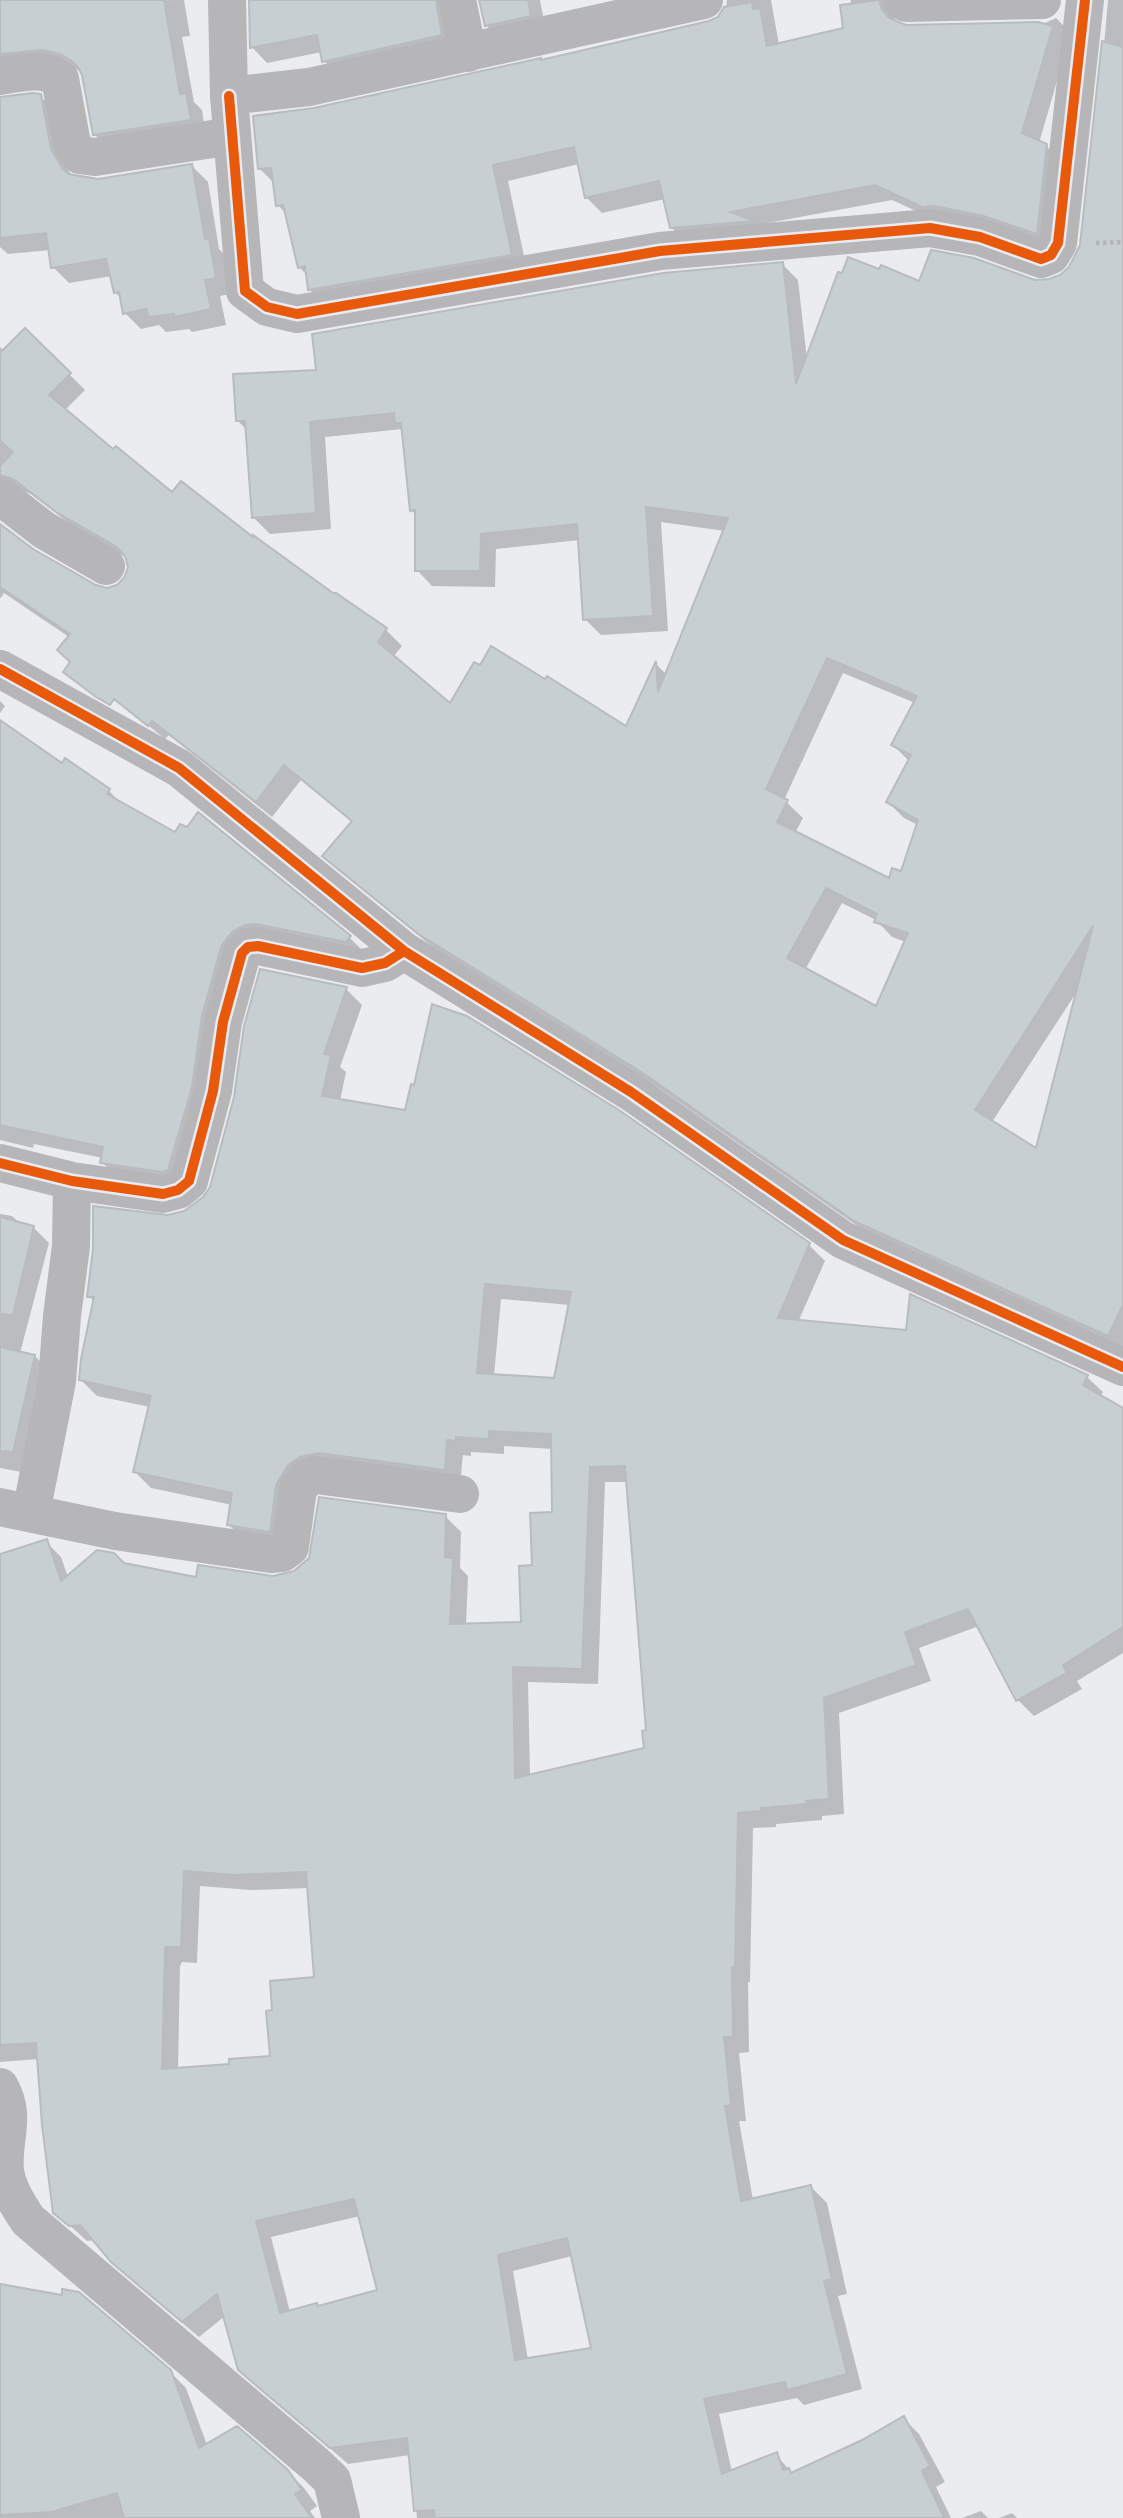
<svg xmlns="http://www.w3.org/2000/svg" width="1123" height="2518" font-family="Helvetica,sans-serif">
  <rect width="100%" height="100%" fill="#eaecf0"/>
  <path fill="#0003" fill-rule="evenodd" d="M 184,0 L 190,36 L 182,37 L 194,102 L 202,110 L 206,136 L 110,150 L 94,134 L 81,71 L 67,66 L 0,77 L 0,1 Z
    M 251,0 L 458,0 L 457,51 L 340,77 L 324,61 L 322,52 L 267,63 L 252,47 Z
    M 481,0 L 540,0 L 546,31 L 502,41 L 486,25 Z
    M 727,0 L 771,0 L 779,45 L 845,29 L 851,0 L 902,0 L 894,16 L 896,23 L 906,27 L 1043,24 L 1056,18 L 1071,33 L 1039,143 L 1046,146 L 1062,162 L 1052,249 L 940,222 L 892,200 L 757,225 L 687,243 L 671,227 L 665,199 L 602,213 L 586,197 L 579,164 L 508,181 L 527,270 L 325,305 L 309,289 L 308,276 L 299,267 L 286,214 L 278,205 L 275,184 L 260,169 L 314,110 L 709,23 L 720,17 L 726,8 Z
    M 1108,0 L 1123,0 L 1123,1350 L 872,1236 L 660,1089 L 435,949 L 341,872 L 325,856 L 353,823 L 301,780 L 272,817 L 169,735 L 165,739 L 75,666 L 69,637 L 4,593 L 0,599 L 0,526 L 30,549 L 94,587 L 105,590 L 117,587 L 126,578 L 130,567 L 127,558 L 74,527 L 31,494 L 21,490 L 0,497 L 0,347 L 4,351 L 25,330 L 85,390 L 64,411 L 113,452 L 172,495 L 256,541 L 386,630 L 402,646 L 393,657 L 450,706 L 626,729 L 656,664 L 667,675 L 725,531 L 661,522 L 668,631 L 601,635 L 585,619 L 580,540 L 496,549 L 495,587 L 432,586 L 417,570 L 417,516 L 411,510 L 403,429 L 325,437 L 331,529 L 270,534 L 254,518 L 247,430 L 237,420 L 318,372 L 782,264 L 798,280 L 807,360 L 920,283 L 1049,281 L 1060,277 L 1071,267 L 1081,246 L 1098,113 ZM 843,673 L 915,703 L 893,745 L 909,761 L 888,802 L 904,818 L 918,825 L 902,873 L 890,881 L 795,833 L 803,818 L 784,800 ZM 842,903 L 876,920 L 892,937 L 906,942 L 877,1008 L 805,970 ZM 1078,990 L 1038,1150 L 992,1122 Z
    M 40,96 L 56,112 L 66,166 L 72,176 L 98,180 L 192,166 L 208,182 L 219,249 L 225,255 L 231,294 L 220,296 L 226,325 L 192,332 L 189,329 L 166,332 L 159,325 L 141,329 L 125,313 L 122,299 L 115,292 L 112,276 L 69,283 L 53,267 L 51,250 L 8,254 L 0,247 L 0,98 Z
    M 0,701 L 5,706 L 0,713 Z
    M 0,723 L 63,766 L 109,791 L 123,805 L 349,937 L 365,953 L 261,941 L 183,1186 L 118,1178 L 102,1162 L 103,1158 L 34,1144 L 33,1148 L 0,1140 Z
    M 346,989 L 362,1005 L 340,1067 L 346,1072 L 340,1101 L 809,1245 L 825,1261 L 798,1322 L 1087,1377 L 1103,1392 L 1100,1397 L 1123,1410 L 1123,1653 L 1077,1681 L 1082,1689 L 1034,1716 L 1018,1700 L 979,1626 L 919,1648 L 931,1681 L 839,1713 L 844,1814 L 822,1816 L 822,1820 L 776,1824 L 776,1827 L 753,1828 L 750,1982 L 748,1982 L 749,2052 L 739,2053 L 746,2121 L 739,2121 L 753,2200 L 811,2187 L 827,2203 L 847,2294 L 838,2296 L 862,2389 L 804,2405 L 797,2398 L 719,2414 L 732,2472 L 776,2455 L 793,2474 L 863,2441 L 903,2418 L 919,2434 L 945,2482 L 936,2487 L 951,2518 L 417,2518 L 410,2455 L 348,2464 L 239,2369 L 225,2316 L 199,2337 L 129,2278 L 95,2240 L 87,2241 L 55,2212 L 39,2059 L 0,2062 L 0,1555 L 45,1541 L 61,1557 L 68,1577 L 124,1565 L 198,1579 L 284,1577 L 445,1516 L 461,1532 L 460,1568 L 468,1576 L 466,1625 L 522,1624 L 534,1567 L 554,1514 L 553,1449 L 504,1446 L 504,1454 L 471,1452 L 471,1456 L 463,1455 L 460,1485 L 316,1472 L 285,1547 L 245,1541 L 229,1525 L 232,1505 L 151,1488 L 135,1472 L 150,1407 L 97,1396 L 81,1380 L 95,1302 L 88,1296 L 168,1217 L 185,1213 L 205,1199 ZM 501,1299 L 570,1305 L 555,1380 L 494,1376 ZM 605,1482 L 628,1482 L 648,1732 L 646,1750 L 530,1776 L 528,1682 L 598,1684 ZM 200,1886 L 251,1890 L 309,1888 L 316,1979 L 274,2012 L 272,2058 L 231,2066 L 178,2069 L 180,1966 L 182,1962 L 197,1963 ZM 360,2216 L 380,2292 L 320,2308 L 317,2304 L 290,2312 L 271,2237 ZM 572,2256 L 593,2350 L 528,2360 L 513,2271 Z
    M 0,1214 L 12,1216 L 21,1224 L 33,1227 L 49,1243 L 20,1353 L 35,1356 L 50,1372 L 27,1473 L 0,1468 Z
    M 0,2286 L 170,2372 L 186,2388 L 207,2445 L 287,2471 L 304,2488 L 317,2506 L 310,2511 L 315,2518 L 0,2518 Z
    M 981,2511 L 988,2518 L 962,2518 Z
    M 1012,2513 L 1017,2518 L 999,2518 Z"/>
  <path fill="#c8cfd3" stroke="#b9bcbe" stroke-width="2" fill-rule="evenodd" d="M 0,0 L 164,0 L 180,94 L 186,93 L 191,120 L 93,135 L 82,75 L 78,67 L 72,61 L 60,54 L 42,50 L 0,54 Z
    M 249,0 L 436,0 L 442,35 L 322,62 L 317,35 L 250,48 Z
    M 479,0 L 528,0 L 531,16 L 485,26 Z
    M 879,0 L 882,10 L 889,18 L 906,25 L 1038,22 L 1053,26 L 1022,133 L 1047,144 L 1037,234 L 984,216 L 934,206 L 922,207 L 875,185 L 731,212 L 755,221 L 670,228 L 659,181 L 585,198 L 574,147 L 493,165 L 512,255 L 308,290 L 305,266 L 298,268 L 283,205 L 276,206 L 271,168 L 258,169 L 253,116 L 314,108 L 541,58 L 541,60 L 709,21 L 718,17 L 724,7 L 752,2 L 753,9 L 760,8 L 767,46 L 843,28 L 840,5 Z
    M 1102,41 L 1123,47 L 1123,1305 L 1108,1336 L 854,1221 L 643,1073 L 417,933 L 322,856 L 352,821 L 284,765 L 256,802 L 152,721 L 148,726 L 114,699 L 110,705 L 96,697 L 63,672 L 70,662 L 57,650 L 70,634 L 0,587 L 0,524 L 33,549 L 96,585 L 107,588 L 117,585 L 124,578 L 128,567 L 125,556 L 117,547 L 56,512 L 13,479 L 0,475 L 0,466 L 13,452 L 0,441 L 0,353 L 25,328 L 71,373 L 49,395 L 113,449 L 116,446 L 172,492 L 181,481 L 253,537 L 253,535 L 333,593 L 336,593 L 387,628 L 378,642 L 450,703 L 474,662 L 480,665 L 491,646 L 545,679 L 547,676 L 626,726 L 656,661 L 658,692 L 728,518 L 646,507 L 653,616 L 583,620 L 577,524 L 481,534 L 480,571 L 415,571 L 415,510 L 410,511 L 401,423 L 395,423 L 394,413 L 310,422 L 316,513 L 252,518 L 245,421 L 236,421 L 233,374 L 316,370 L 312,334 L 663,273 L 783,262 L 796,384 L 838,272 L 842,273 L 848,257 L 879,269 L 881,265 L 919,281 L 931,250 L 974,258 L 1035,280 L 1049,279 L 1060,275 L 1069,267 L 1080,245 ZM 827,658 L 917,696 L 891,745 L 911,755 L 886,802 L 918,820 L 901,871 L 892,868 L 889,878 L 777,822 L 788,800 L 766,789 ZM 826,888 L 877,914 L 874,922 L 908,933 L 876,1006 L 787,958 ZM 1093,926 L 1036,1148 L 975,1110 Z
    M 32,93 L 41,94 L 51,149 L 62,168 L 69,174 L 98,179 L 192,164 L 205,239 L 209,238 L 216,278 L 205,280 L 211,309 L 174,317 L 174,314 L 149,317 L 146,309 L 123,314 L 119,292 L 114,293 L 106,259 L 51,268 L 46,233 L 0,238 L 0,97 Z
    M 0,720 L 62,763 L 65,758 L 110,789 L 107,794 L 175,832 L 180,824 L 187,827 L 198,812 L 351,936 L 346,942 L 256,924 L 245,925 L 233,931 L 227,938 L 221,947 L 202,1016 L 192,1087 L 168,1170 L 162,1172 L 100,1163 L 103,1147 L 0,1125 Z
    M 260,969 L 347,987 L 324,1054 L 331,1055 L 322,1096 L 405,1110 L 411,1084 L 414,1085 L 432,1004 L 467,1016 L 619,1110 L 810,1243 L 778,1318 L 906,1330 L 910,1294 L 1088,1375 L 1083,1385 L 1123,1408 L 1123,1627 L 1063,1665 L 1067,1673 L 1016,1701 L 968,1609 L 905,1632 L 916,1665 L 824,1698 L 829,1799 L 806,1801 L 807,1804 L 761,1808 L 761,1811 L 738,1813 L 735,1967 L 732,1967 L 733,2037 L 724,2037 L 731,2105 L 725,2106 L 741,2201 L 811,2185 L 832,2279 L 824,2281 L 847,2374 L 787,2390 L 785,2382 L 704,2399 L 722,2474 L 777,2452 L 783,2470 L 789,2468 L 791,2473 L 862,2440 L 904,2416 L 930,2466 L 922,2471 L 944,2518 L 435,2518 L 434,2510 L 414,2511 L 407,2438 L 330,2448 L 238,2370 L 217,2294 L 182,2322 L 111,2262 L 80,2225 L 69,2226 L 53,2213 L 42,2125 L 36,2043 L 0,2045 L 0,1554 L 47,1539 L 61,1581 L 97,1550 L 114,1553 L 124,1563 L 196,1577 L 198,1565 L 273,1576 L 294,1571 L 309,1558 L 319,1497 L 446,1514 L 445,1557 L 453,1558 L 450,1624 L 521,1622 L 519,1566 L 532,1565 L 530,1513 L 552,1512 L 551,1434 L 489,1431 L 489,1439 L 456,1437 L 456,1441 L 447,1440 L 445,1470 L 319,1453 L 300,1457 L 288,1465 L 276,1485 L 270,1532 L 227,1525 L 232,1493 L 133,1472 L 151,1396 L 79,1380 L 81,1359 L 94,1297 L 87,1297 L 93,1249 L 93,1206 L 168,1215 L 184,1211 L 203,1197 L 210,1187 L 234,1097 L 244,1026 ZM 485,1284 L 571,1292 L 554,1378 L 477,1373 ZM 625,1466 L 646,1730 L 642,1731 L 644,1748 L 515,1778 L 513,1667 L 582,1669 L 590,1467 ZM 184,1871 L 234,1875 L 306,1872 L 314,1977 L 270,1981 L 272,2010 L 266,2011 L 270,2056 L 229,2059 L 229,2064 L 162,2069 L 165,1949 L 166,1947 L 181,1947 ZM 354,2199 L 377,2290 L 318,2306 L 317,2303 L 280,2313 L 256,2221 ZM 567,2238 L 591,2348 L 515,2360 L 498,2255 Z
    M 0,1217 L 34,1226 L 13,1315 L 0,1314 Z
    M 0,1347 L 35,1355 L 13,1452 L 0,1451 Z
    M 0,2284 L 62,2295 L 62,2289 L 79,2292 L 171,2370 L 199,2448 L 237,2426 L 288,2470 L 302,2490 L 295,2494 L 312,2518 L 124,2518 L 117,2493 L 51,2512 L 0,2515 Z"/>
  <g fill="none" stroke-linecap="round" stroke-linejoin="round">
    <path stroke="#b4b5b7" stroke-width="4.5" stroke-dasharray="3.5 3.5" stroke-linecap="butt" d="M 1096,243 L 1123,242"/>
    <path stroke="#b6b6b9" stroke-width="38" d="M 227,0 L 229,96 L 309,87 L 704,0
      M 457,0 L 468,53
      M 901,0 L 906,3 L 1042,0
      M 0,76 C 20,73 43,66 60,79 L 72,144 L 80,155 L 95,157 L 232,136
      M 229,96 L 245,291 L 267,307 L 297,314 L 660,251 L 930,228 L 980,237 L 1041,259 L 1051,255 L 1058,243 L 1085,0
      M 0,496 L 44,530 L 106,566
      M 0,669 L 179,768 L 404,951 L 631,1092 L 843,1240 L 1123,1367
      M 0,1163 L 72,1181 L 163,1194 L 178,1190 L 189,1181 L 213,1091 L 223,1022 L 242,953 L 248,947 L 258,946 L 362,968 L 385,963 L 404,951
      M 0,1507 L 115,1531 L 271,1554 L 282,1553 L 290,1547 L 298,1489 L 306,1478 L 316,1475 L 460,1494
      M 31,1513 L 57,1381 L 62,1316 L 71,1246 L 72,1181
      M 0,2087 C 17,2117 2,2140 5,2170 C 7,2188 18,2205 28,2220 L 315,2464 L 332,2480 L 341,2518"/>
    <g stroke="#e6ebf4" stroke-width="15">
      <path id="cycleway" d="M 229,96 L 245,291 L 267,307 L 297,314 L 660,251 L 930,228 L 980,237 L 1041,259 L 1051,255 L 1058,243 L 1085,0
        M 0,669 L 179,768 L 404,951 L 631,1092 L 843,1240 L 1123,1367
        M 0,1163 L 72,1181 L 163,1194 L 178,1190 L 189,1181 L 213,1091 L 223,1022 L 242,953 L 248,947 L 258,946 L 362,968 L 385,963 L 404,951"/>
    </g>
    <use href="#cycleway" stroke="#e8590c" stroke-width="10"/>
  </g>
</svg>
